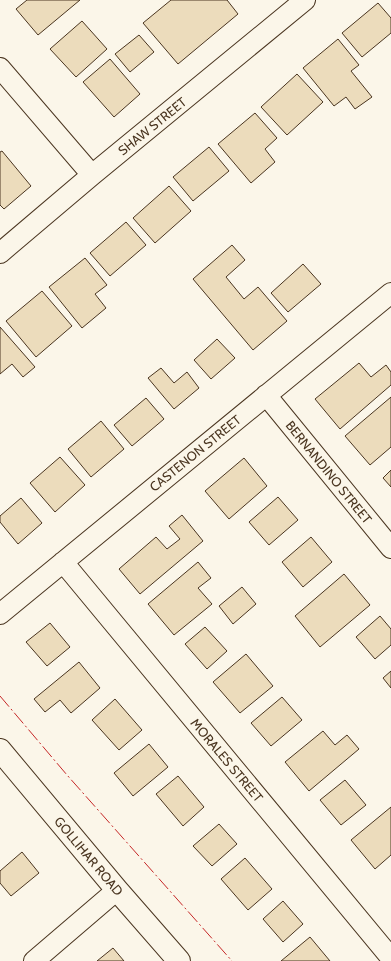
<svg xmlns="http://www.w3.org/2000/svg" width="391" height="961" font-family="Cabin,sans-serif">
  <rect width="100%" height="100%" fill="#fbf6e9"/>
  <path fill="#ecdcbc" stroke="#4a3520" d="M 27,0 L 80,0 L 38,35 L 16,9 Z
    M 171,0 L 227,0 L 238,14 L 178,64 L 143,23 Z
    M 378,3 L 391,18 L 391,33 L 362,57 L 342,33 Z
    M 82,21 L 107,49 L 76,77 L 50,49 Z
    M 139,35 L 154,52 L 130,72 L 115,54 Z
    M 338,39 L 359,65 L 351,71 L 372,97 L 355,109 L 346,97 L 334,106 L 303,68 Z
    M 110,59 L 140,94 L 114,117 L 83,82 Z
    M 297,74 L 323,102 L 287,135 L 261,107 Z
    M 255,113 L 277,138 L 265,149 L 275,162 L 251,183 L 218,144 Z
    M 209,147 L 229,171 L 193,201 L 173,177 Z
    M 2,151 L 31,186 L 4,209 L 0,205 L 0,152 Z
    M 169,186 L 191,211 L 155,243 L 133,218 Z
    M 126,222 L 146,245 L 110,276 L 90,253 Z
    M 232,245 L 245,260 L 226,277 L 244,299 L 258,287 L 287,321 L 253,350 L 193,279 Z
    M 85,258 L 107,285 L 95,294 L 106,308 L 82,328 L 49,287 Z
    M 303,264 L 321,284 L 288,312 L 271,293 Z
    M 42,291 L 72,326 L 36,357 L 6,321 Z
    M 0,327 L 35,367 L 23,377 L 12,364 L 0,374 Z
    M 217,339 L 235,358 L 211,379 L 194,360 Z
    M 359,363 L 371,377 L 386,365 L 391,372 L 391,385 L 340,429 L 315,399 Z
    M 161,368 L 174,383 L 187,372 L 199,388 L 174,409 L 148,378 Z
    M 391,397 L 391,447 L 370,465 L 345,436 Z
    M 146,398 L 164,419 L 132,446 L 114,425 Z
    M 101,421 L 124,449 L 91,477 L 68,449 Z
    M 60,457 L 85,485 L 55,512 L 30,483 Z
    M 244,458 L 267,486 L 229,519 L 205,491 Z
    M 391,470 L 391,487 L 383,478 Z
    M 278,497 L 298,520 L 269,545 L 249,522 Z
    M 21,498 L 42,523 L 18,544 L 0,522 L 0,516 Z
    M 182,515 L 203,541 L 140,594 L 119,569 L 156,537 L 167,549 L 180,539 L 169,526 Z
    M 311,537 L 332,562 L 303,587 L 282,562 Z
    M 198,562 L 211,578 L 198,588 L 212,604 L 174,635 L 148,604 Z
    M 344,574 L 370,605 L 320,647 L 295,616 Z
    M 242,587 L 256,604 L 233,624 L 219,606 Z
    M 380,616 L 391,629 L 391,645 L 375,659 L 356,637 Z
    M 50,623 L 70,647 L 47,666 L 26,642 Z
    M 205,627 L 227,651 L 207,669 L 185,644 Z
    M 246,654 L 273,686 L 240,713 L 213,682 Z
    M 79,662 L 100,688 L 71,713 L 60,700 L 45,712 L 34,699 Z
    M 391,671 L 391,688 L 383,678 Z
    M 282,697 L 302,720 L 271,746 L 251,723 Z
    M 115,699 L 142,730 L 119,750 L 92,720 Z
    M 323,731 L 335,745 L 347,735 L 359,749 L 309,791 L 285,762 Z
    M 149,744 L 168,767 L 133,796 L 114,773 Z
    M 178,776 L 204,807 L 183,826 L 156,794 Z
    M 345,780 L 366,805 L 341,825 L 320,800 Z
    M 391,807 L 391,855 L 375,869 L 351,840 Z
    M 219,824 L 237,844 L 212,866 L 193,846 Z
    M 22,852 L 39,873 L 11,896 L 0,883 L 0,871 Z
    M 245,858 L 272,889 L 248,910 L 221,879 Z
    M 283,901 L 303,924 L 283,942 L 263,919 Z
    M 310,937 L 330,961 L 281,961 Z
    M 113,948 L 124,961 L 97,961 Z"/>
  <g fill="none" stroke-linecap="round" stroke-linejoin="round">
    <g stroke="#4a3520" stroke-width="22">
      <path id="minor" d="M 0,68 L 92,175
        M 0,253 L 92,175 L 305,0
        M 266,395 L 391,548
        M 63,562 L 391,958
        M 0,614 L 391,293
        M 34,961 L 117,890"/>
    </g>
    <g stroke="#4a3520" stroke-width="24">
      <path id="secondary" d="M 0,750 L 117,890 L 179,961"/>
    </g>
    <use href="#minor" stroke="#fbf6e9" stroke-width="20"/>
    <use href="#secondary" stroke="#fbf6e9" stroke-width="22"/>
    <path stroke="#c62828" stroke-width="1" stroke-dasharray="14 3 2 3" stroke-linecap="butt" d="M 0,696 L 67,775 L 232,961"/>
  </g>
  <g text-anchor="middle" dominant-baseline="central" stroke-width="3" stroke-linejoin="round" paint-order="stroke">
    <g font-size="13" fill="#4a3520" stroke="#fbf6e9">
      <text transform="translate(152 126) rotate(-39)">SHAW STREET</text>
      <text transform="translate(195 453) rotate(-39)">CASTENON STREET</text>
      <text transform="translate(329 472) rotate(51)">BERNANDINO STREET</text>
      <text transform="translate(227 760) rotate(50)">MORALES STREET</text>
      <text transform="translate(89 856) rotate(50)">GOLLIHAR ROAD</text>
    </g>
  </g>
</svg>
